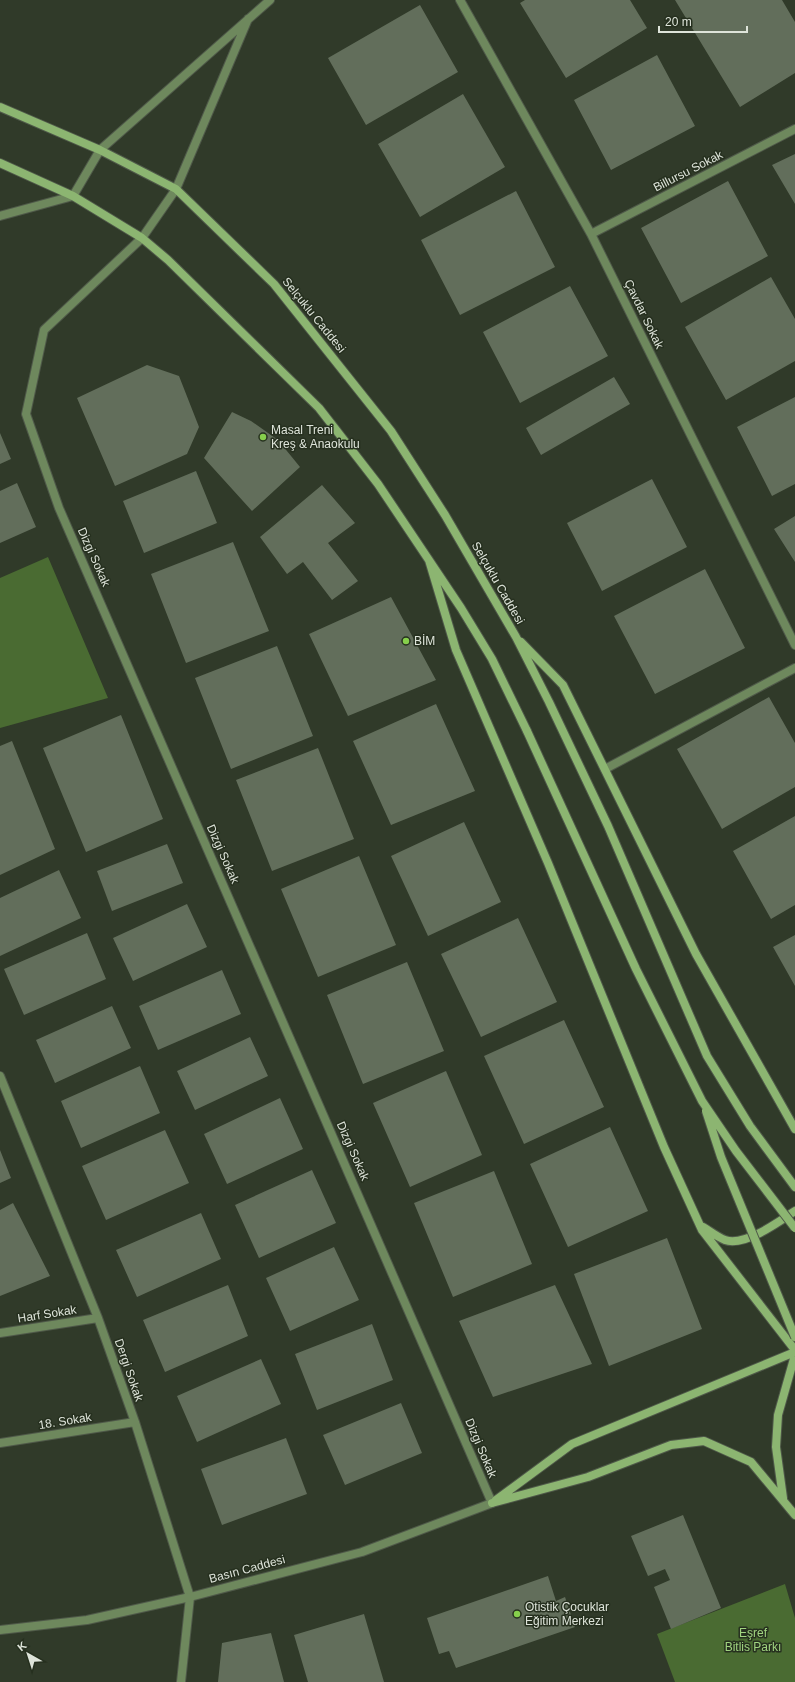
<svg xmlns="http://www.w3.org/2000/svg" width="795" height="1682" font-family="Arial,sans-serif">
  <rect width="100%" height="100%" fill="#303a29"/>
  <path fill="#4a6b32" d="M 48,557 L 108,698 L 0,728 L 0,578 Z
    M 785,1584 L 795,1618 L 795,1682 L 675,1682 L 657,1634 Z"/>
  <path fill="#626e5b" d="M 525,0 L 630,0 L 647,28 L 566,78 L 520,3 Z
    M 675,0 L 782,0 L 795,22 L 795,73 L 740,107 Z
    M 420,5 L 458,72 L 366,125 L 328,58 Z
    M 657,55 L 695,126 L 611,170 L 574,100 Z
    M 463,94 L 505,167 L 420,217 L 378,144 Z
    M 795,154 L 795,204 L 772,165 Z
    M 728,181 L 768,256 L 681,303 L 641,228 Z
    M 516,191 L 555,267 L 460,315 L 421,240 Z
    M 771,277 L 795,319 L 795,361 L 726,400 L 685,327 Z
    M 570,286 L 608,356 L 520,403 L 483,332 Z
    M 147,365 L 179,376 L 199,427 L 187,454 L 115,486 L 77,398 Z
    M 614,377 L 630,404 L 541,455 L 526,428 Z
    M 795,397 L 795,484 L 772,496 L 737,427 Z
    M 232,412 L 251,421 L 278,440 L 300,467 L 252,511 L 204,458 Z
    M 0,433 L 11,459 L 0,464 Z
    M 196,471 L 217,523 L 144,553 L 123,501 Z
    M 652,479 L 687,547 L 602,591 L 567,523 Z
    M 17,483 L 36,527 L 0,543 L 0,491 Z
    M 322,485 L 355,523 L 328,543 L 358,581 L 332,600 L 303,562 L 287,574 L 260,537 Z
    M 795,516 L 795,562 L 774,529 Z
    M 233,542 L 269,631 L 186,663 L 151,574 Z
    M 705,569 L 745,648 L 655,694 L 614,616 Z
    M 391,597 L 436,680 L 348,716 L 309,634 Z
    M 277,646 L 313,736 L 231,769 L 195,678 Z
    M 769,697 L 795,743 L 795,787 L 722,829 L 677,749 Z
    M 436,704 L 475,791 L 391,825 L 353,741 Z
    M 121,715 L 163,819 L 86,852 L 43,748 Z
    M 12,741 L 55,849 L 0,875 L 0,746 Z
    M 318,748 L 354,839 L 272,871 L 236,780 Z
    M 795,816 L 795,905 L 771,919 L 733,851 Z
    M 464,822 L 501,902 L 428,936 L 391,856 Z
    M 167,844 L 183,883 L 112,911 L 97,871 Z
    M 359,856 L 396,945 L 318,977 L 281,889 Z
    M 59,870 L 81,918 L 0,956 L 0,898 Z
    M 187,904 L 207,947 L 133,981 L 113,938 Z
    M 518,918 L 557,1002 L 481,1037 L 441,954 Z
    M 87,933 L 106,979 L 24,1015 L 4,969 Z
    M 795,935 L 795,986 L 773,947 Z
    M 407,962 L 444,1051 L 363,1084 L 327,995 Z
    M 222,970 L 241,1014 L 158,1050 L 139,1006 Z
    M 112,1006 L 131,1048 L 55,1083 L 36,1040 Z
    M 564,1020 L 604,1107 L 524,1144 L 484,1056 Z
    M 250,1037 L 268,1076 L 195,1110 L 177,1071 Z
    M 140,1066 L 160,1113 L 81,1148 L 61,1101 Z
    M 446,1071 L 482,1155 L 410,1187 L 373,1103 Z
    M 280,1098 L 303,1149 L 227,1184 L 204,1134 Z
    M 610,1127 L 648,1211 L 568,1247 L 530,1164 Z
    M 165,1130 L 189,1183 L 106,1220 L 82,1166 Z
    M 0,1150 L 11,1178 L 0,1183 Z
    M 312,1170 L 336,1223 L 259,1258 L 235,1205 Z
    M 494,1171 L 532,1264 L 453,1297 L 414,1203 Z
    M 13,1203 L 50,1276 L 0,1296 L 0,1210 Z
    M 201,1213 L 221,1259 L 137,1297 L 116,1250 Z
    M 667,1238 L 702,1329 L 609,1366 L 574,1274 Z
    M 334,1247 L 359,1300 L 290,1331 L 266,1278 Z
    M 228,1285 L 248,1336 L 165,1372 L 143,1320 Z
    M 555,1285 L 592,1364 L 493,1397 L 459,1321 Z
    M 372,1324 L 393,1380 L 317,1410 L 295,1354 Z
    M 261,1359 L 281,1404 L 197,1442 L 177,1396 Z
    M 401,1403 L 422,1453 L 345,1485 L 323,1435 Z
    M 286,1438 L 307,1494 L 222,1525 L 201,1469 Z
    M 683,1515 L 721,1608 L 671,1629 L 654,1587 L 670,1580 L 665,1569 L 648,1576 L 631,1536 Z
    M 548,1576 L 556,1601 L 565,1597 L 575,1627 L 456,1668 L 449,1651 L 439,1654 L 427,1618 Z
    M 364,1614 L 384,1682 L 308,1682 L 294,1635 Z
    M 271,1633 L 284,1682 L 218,1682 L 222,1643 Z"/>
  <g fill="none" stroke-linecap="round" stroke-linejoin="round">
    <g stroke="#4f5949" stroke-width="10">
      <path id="minor" d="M 460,0 L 591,234 L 795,645
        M 248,19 L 176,189 L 142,238 L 44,330 L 26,414 L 59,508 L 492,1503
        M 0,216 L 73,196 L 100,150 L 270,0
        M 591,234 L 795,129
        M 605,769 L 795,668
        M 0,1076 L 98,1318 L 135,1422 L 190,1597 L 181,1682
        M 0,1333 L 98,1318
        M 0,1443 L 135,1422"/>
    </g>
    <g stroke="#4f5949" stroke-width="10">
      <path id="tertiary" d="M 0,1630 L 87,1620 L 190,1597 L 362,1552 L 492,1503"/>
    </g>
    <g stroke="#4f5949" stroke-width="10">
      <path id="secondary" d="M 0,107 L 100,150 L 176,189 L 274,284 L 391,431 L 445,515 L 516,637 L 549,702 L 608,826 L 707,1056 L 750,1126 L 795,1187
        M 0,163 L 73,196 L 142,238 L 168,260 L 319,408 L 378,484 L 461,608 L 492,659 L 527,731
        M 429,560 L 456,650 L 548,863 L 664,1147 L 702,1230 L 795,1350
        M 521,642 L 563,685 L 696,954 L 795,1129
        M 703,1227 C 710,1231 717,1237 725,1240 C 744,1247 779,1222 795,1211
        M 783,1498 L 776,1447 L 778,1415 L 795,1355
        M 496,1500 L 572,1444 L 795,1352
        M 492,1503 L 588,1477 L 671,1445 L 704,1441 L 751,1462 L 795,1515"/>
    </g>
    <use href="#minor" stroke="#6e885d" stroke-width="8"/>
    <use href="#tertiary" stroke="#6e885d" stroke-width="8"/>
    <use href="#secondary" stroke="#8cb571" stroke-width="8"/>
    <g stroke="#4f5949" stroke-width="10" stroke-linecap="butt">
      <path id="secondary-bridge" d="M 527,731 L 636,969 L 702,1101 L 736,1151 L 795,1228
        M 706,1111 L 721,1157 L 795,1337"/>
    </g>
    <use href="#secondary-bridge" stroke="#8cb571" stroke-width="8"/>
  </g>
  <g fill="#86cf4c" stroke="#26301f" stroke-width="1.5">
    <circle cx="263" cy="437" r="4"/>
    <circle cx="406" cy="641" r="4"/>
    <circle cx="517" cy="1614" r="4"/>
  </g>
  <g text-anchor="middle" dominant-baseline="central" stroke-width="3" stroke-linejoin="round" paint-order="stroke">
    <g font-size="12" fill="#dee4da" stroke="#26301f">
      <text transform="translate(688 171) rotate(-27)">Billursu Sokak</text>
      <text transform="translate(644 314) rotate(64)">Çavdar Sokak</text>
      <text transform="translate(314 315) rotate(51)">Selçuklu Caddesi</text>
      <text transform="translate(94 557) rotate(66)">Dizgi Sokak</text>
      <text transform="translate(498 583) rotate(60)">Selçuklu Caddesi</text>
      <text transform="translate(223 854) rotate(66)">Dizgi Sokak</text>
      <text transform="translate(353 1151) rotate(66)">Dizgi Sokak</text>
      <text transform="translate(47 1314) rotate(-9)">Harf Sokak</text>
      <text transform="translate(129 1370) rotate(71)">Dergi Sokak</text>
      <text transform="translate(65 1421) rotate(-9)">18. Sokak</text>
      <text transform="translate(481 1448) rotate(67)">Dizgi Sokak</text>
      <text transform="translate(247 1569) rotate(-15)">Basın Caddesi</text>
    </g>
    <g font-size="12" fill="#dee4da" stroke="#26301f" text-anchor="start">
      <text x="271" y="430">Masal Treni<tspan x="271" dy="14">Kreş &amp; Anaokulu</tspan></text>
      <text x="414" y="641">BİM</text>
      <text x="525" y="1607">Otistik Çocuklar<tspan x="525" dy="14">Eğitim Merkezi</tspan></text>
    </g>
    <g font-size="12" fill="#a1d480" stroke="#26301f">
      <text x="753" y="1633">Eşref<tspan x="753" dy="14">Bitlis Parkı</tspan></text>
    </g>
  </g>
  <g transform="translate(28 1654) rotate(321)" stroke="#26301f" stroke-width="3" paint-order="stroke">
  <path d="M0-3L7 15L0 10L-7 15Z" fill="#dee4da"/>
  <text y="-6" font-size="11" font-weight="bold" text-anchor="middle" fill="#dee4da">K</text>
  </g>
  <path d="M659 26v6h88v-6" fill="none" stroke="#dee4da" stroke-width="2"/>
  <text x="665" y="26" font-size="12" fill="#dee4da" stroke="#26301f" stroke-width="3" paint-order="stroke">20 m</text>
</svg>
